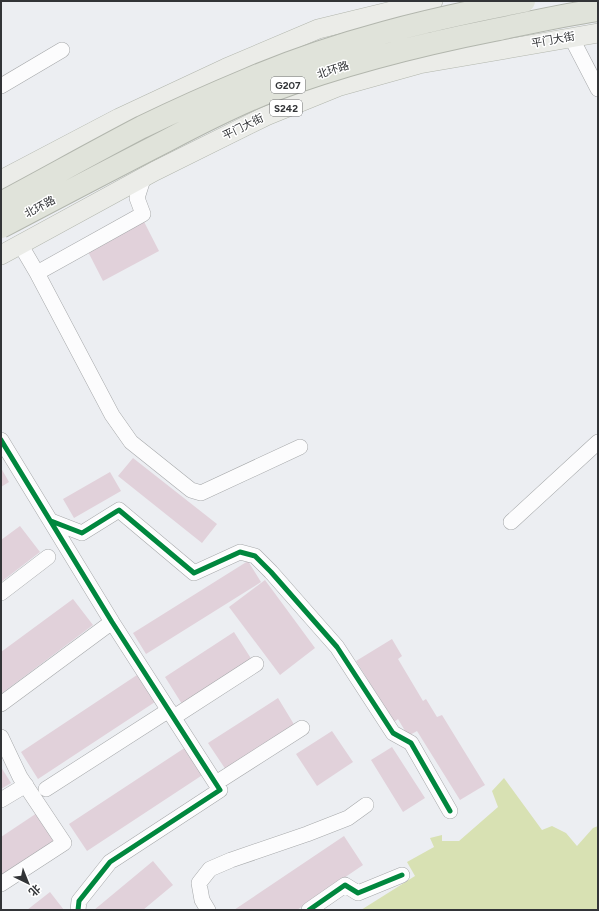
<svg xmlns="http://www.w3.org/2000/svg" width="599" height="911" font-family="Figtree,'Noto Sans SC',sans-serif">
  <rect width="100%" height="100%" fill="#eceef2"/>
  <path fill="#d8e1b3" d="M 504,778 L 542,830 L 552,826 L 566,833 L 577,846 L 593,828 L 598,826 L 598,910 L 361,910 L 415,876 L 407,862 L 434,847 L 430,838 L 442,835 L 442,841 L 459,841 L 498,807 L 492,791 Z"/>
  <path fill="#e1d1da" d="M 138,210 L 159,251 L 103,281 L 82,240 Z
    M 133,458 L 217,524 L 202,543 L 118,476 Z
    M 1,468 L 9,482 L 1,487 Z
    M 110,472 L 121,491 L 74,518 L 63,499 Z
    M 20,526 L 40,552 L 1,582 L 1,540 Z
    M 248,561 L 261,582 L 146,654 L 133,633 Z
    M 265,580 L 315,648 L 280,675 L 229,607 Z
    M 73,599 L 93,625 L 1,694 L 1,652 Z
    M 234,632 L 252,660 L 182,704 L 165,677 Z
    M 392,639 L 402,656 L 398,659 L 423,701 L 426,699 L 437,717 L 442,715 L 485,785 L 460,800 L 417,731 L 408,736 L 398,719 L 394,722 L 356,661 Z
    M 137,675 L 155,702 L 38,779 L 21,752 Z
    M 278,698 L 295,726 L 226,770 L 208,743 Z
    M 332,731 L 353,762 L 317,786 L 296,754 Z
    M 186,747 L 204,774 L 87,851 L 69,824 Z
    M 392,747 L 425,798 L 403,812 L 371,760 Z
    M 1,767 L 11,783 L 1,789 Z
    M 37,813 L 55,840 L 1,876 L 1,837 Z
    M 344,836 L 363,865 L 297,910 L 234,910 Z
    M 153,861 L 173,885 L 143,910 L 94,910 Z
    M 50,892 L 64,910 L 27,910 Z"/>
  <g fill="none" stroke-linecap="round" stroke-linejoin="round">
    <g stroke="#a6a8aa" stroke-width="16">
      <path id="minor" d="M 571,37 L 598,89
        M 1,86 L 62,50
        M 20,244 L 37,273 L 143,214 L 137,198 L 144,176
        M 37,273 L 112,415 L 131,442 L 191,490 L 201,493 L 300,447
        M 1,440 L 112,622 L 220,790 L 110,862 L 79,901 L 78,910
        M 51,521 L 82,533 L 119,510 L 194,573 L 240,552 L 255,556 L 271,572 L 337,647 L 393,733 L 411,743 L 450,811
        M 511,522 L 598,442
        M 1,593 L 48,557
        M 1,704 L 112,622
        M 174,717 L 256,664
        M 1,737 L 20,777 L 64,843 L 1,884
        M 216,783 L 302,728
        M 46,789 L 169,710
        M 1,800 L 26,785
        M 208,910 L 202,900 L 199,883 L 210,869 L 231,860 L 307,834 L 348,818 L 366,805
        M 309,910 L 345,885 L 358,893 L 402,875"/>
    </g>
    <g stroke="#b2b6ad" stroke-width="20">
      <path id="major" d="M 1,180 L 119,118 L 226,68 L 318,29 L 433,1
        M 1,255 L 155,171 L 266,116 L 340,86 L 419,64 L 598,33"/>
    </g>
    <use href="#minor" stroke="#fcfcfd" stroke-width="15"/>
    <use href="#major" stroke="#ebece8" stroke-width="19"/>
    <g stroke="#b2b6ad" stroke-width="24" stroke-linecap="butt">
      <path id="highway-bridge" d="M 1,203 C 48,178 94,152 142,127 C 177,110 213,94 249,79 C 337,41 431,19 524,1
        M 1,227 C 56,198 111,169 166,141 C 200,123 235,105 271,91 C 343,64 418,45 494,30 C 528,23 563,15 598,10"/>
    </g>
    <use href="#highway-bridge" stroke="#e0e3da" stroke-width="22"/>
    <g stroke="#fff" stroke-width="8">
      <path id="cycleway" d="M 1,440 L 112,622 L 220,790 L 110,862 L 79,901 L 78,910
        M 51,521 L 82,533 L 119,510 L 194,573 L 240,552 L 255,556 L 271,572 L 337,647 L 393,733 L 411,743 L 450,811
        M 309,910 L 345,885 L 358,893 L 402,875"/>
    </g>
    <use href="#cycleway" stroke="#00873e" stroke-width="5"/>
  </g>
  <g text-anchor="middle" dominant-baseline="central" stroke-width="3" stroke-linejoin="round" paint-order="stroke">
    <g fill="#fff" stroke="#707173" stroke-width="1">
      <rect x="271" y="77" width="34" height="16" rx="3"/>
      <rect x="270" y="100" width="32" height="16" rx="3"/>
    </g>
    <g font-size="10" font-weight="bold" fill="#323437">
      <text x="288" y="85">G207</text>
      <text x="286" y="108">S242</text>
    </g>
    <g font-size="11" fill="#323437" stroke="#fff">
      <text transform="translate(553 40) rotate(-10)">平门大街</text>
      <text transform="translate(333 70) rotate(-18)">北环路</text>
      <text transform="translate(243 127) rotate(-26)">平门大街</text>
      <text transform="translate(40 207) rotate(-28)">北环路</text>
    </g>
  </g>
  <rect width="599" height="911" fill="none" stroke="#323437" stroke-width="4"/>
  <g transform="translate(28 883) rotate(137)" stroke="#ffffff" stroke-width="3" paint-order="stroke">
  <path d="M0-3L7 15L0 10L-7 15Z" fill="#323437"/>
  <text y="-6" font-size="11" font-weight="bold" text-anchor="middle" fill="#323437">北</text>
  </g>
</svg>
